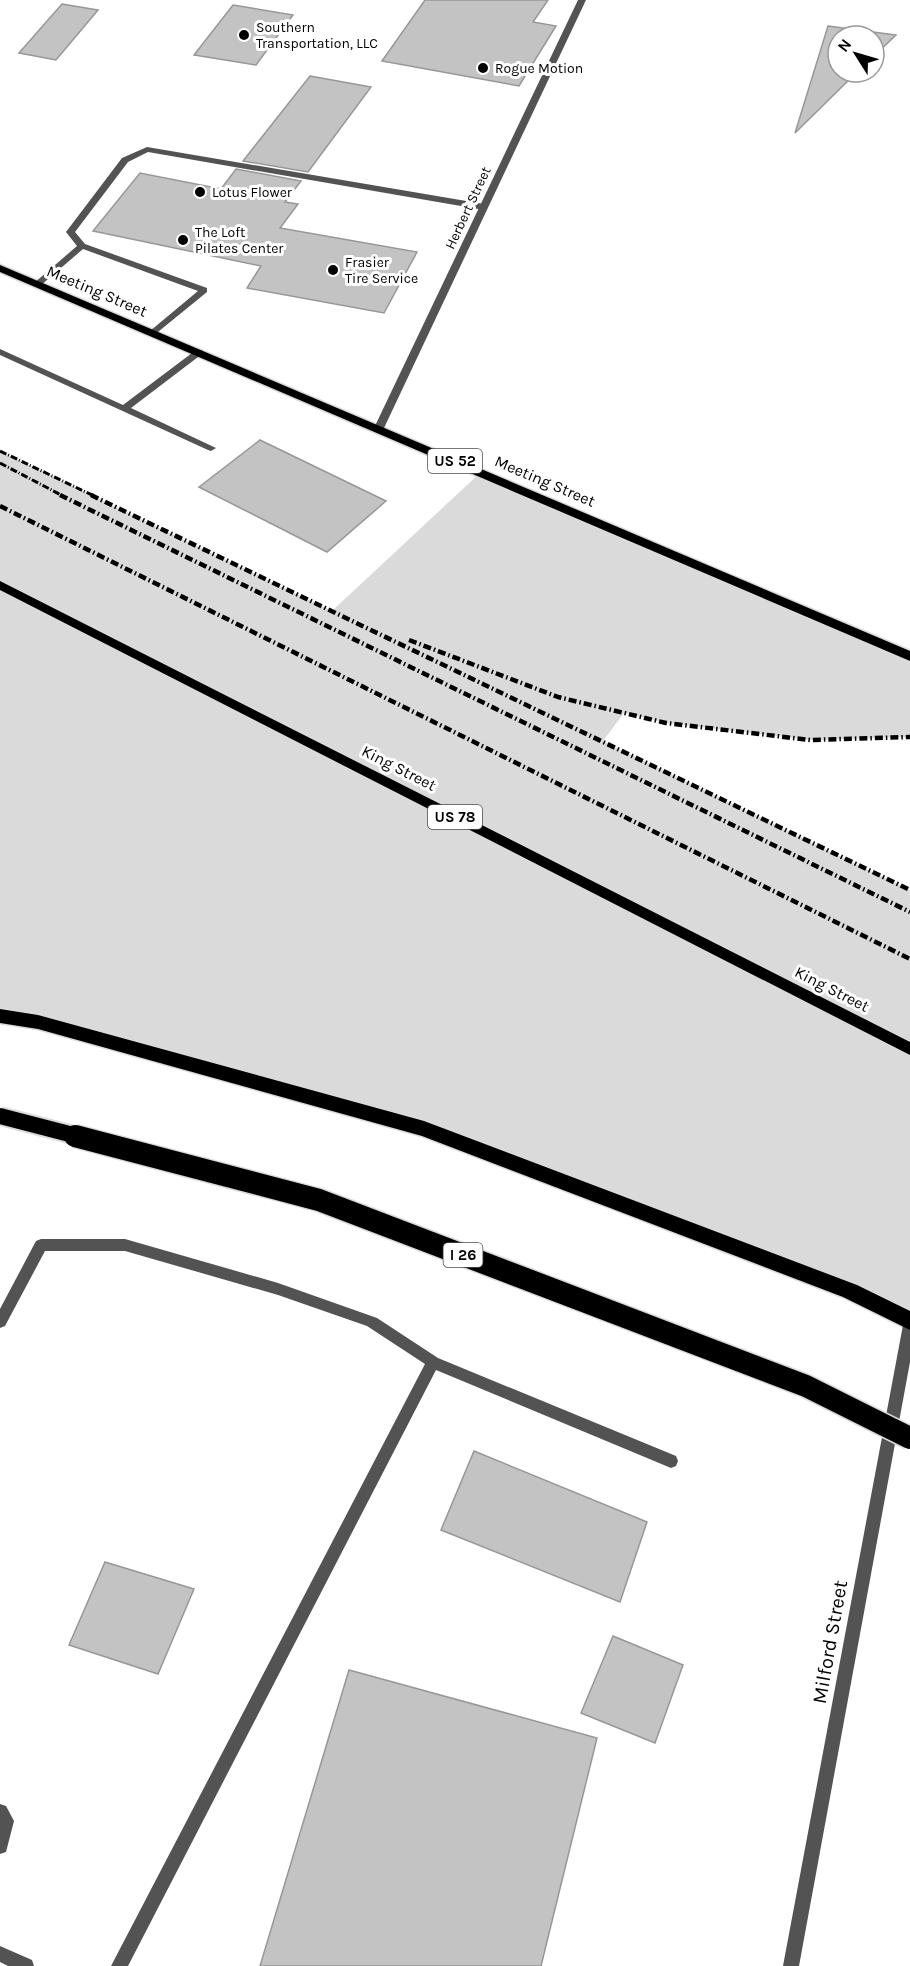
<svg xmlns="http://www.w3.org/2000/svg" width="910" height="1966" font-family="Karla,sans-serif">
  <rect width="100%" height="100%" fill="#fff"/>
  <path fill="#dadada" d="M 0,451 L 332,611 L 481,472 L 910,656 L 910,737 L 810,740 L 666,723 L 624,713 L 603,741 L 910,890 L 910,1321 L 424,1129 L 0,1016 Z"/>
  <path fill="#c3c3c3" stroke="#979797" stroke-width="1.5" d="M 425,0 L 548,0 L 533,22 L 556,26 L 519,86 L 382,61 Z
    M 62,4 L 98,10 L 56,60 L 19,53 Z
    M 233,5 L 293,15 L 256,65 L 194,55 Z
    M 828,26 L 896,35 L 874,56 L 874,36 L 838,36 L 838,72 L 857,72 L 795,133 Z
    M 310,76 L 371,87 L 308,172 L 243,161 Z
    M 236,169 L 301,181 L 285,202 L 298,204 L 280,228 L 417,252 L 384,313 L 247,288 L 261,266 L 93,231 L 140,173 L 221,189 Z
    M 260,440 L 386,501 L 327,552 L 199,487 Z
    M 474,1451 L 647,1522 L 620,1602 L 441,1530 Z
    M 105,1562 L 194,1589 L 158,1674 L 69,1645 Z
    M 613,1636 L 683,1665 L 655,1743 L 581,1713 Z
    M 349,1670 L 597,1738 L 541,1966 L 260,1966 Z"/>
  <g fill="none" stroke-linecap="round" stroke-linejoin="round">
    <g stroke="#dbdbdb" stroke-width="3">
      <path id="primary" d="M 0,265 L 910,651 L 910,661 L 0,272 Z
        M 0,581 L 910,1042 L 910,1055 L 0,590 Z"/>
    </g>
    <g stroke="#dbdbdb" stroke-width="3">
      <path id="highway" d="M 0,1009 L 38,1015 L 424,1121 L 857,1285 L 910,1311 L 910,1330 L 843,1297 L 422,1136 L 38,1029 L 0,1023 Z"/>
    </g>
    <path fill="#535353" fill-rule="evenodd" d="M 147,147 L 484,204 L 488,207 L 484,210 L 148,152 L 128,162 L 75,232 L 85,244 L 207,288 L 207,292 L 153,336 L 148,333 L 150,331 L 198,291 L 83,249 L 40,286 L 34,286 L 33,284 L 77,246 L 66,232 L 122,158 Z
      M 0,349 L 123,405 L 196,350 L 202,350 L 202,354 L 131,408 L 216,448 L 211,451 L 208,450 L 0,355 Z
      M 41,1239 L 125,1239 L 278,1283 L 377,1318 L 438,1358 L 676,1456 L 678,1461 L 676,1466 L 671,1468 L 436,1370 L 128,1966 L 111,1966 L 425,1364 L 367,1326 L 278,1295 L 125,1251 L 45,1251 L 5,1326 L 0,1328 L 0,1309 L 36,1241 Z
      M 910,1319 L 910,1362 L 799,1966 L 783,1966 L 903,1325 L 905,1321 Z
      M 0,1804 L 6,1806 L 14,1821 L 6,1852 L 0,1854 Z
      M 0,1946 L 32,1960 L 34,1966 L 8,1966 L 0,1962 Z"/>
    <path fill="#535353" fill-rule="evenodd" d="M 578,0 L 586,0 L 384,428 L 379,431 L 376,430 L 374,428 Z"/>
    <use href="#primary" fill="#000" fill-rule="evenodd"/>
    <use href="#highway" fill="#000" fill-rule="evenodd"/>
    <path stroke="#000" stroke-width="3" stroke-dasharray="7 2 1 2" stroke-linecap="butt" d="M 0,451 L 94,496
      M 0,463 L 63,496"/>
    <path stroke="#000" stroke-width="4.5" stroke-dasharray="8 3 1.5 3" stroke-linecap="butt" d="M 60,495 L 910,912
      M 91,495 L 910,890
      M 0,506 L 910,959
      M 409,640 L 558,697 L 666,723 L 810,740 L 910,737"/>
    <g stroke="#dbdbdb" stroke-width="20" stroke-linecap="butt">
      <path id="highway-bridge-far1" d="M 0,1116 L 81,1137"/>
    </g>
    <g stroke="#dbdbdb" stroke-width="25" stroke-linecap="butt">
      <path id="highway-bridge" d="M 75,1136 L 319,1200 L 806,1386 L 910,1438"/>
    </g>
    <use href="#highway-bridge-far1" stroke="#000" stroke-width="16"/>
    <use href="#highway-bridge" stroke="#000" stroke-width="22"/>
  </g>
  <g fill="#000" stroke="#fff" stroke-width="2">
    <circle cx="244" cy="35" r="6"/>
    <circle cx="483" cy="68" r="6"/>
    <circle cx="200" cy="192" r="6"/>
    <circle cx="183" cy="240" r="6"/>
    <circle cx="333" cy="270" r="6"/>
  </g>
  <g text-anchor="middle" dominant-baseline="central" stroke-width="6" stroke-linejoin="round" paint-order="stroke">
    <g font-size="14" fill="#000" stroke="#fff" text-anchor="start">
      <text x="256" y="27">Southern<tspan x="256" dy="16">Transportation, LLC</tspan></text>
      <text x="495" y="68">Rogue Motion</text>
      <text x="212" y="192">Lotus Flower</text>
      <text x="195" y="232">The Loft<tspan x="195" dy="16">Pilates Center</tspan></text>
      <text x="345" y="262">Frasier<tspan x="345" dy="16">Tire Service</tspan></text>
    </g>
    <g font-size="14" fill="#000" stroke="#fff">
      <text transform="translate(468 208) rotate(-65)">Herbert Street</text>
    </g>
    <g fill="#fff" stroke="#4c4c4c" stroke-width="1.5">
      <rect x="428" y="449" width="54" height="24" rx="4.5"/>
      <rect x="428" y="805" width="54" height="24" rx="4.5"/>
      <rect x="443.5" y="1243" width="39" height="24" rx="4.5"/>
    </g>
    <g font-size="15" font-weight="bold" fill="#000">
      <text x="455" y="461">US 52</text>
      <text x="455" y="817">US 78</text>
      <text x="463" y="1255">I 26</text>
    </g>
    <g font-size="16" fill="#000" stroke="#fff">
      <text transform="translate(97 291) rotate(23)">Meeting Street</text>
      <text transform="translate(545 481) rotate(23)">Meeting Street</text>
      <text transform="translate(399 768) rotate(27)">King Street</text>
      <text transform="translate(832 989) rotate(27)">King Street</text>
    </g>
    <g font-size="20" fill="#000" stroke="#fff">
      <text transform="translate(830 1642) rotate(-80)">Milford Street</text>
    </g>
  </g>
  <g transform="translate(856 54) rotate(307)"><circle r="28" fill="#ffffff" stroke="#999999" stroke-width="1.5"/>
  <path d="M0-4.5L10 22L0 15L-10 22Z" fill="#000000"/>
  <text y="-9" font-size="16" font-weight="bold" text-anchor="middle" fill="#000000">N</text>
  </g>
</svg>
